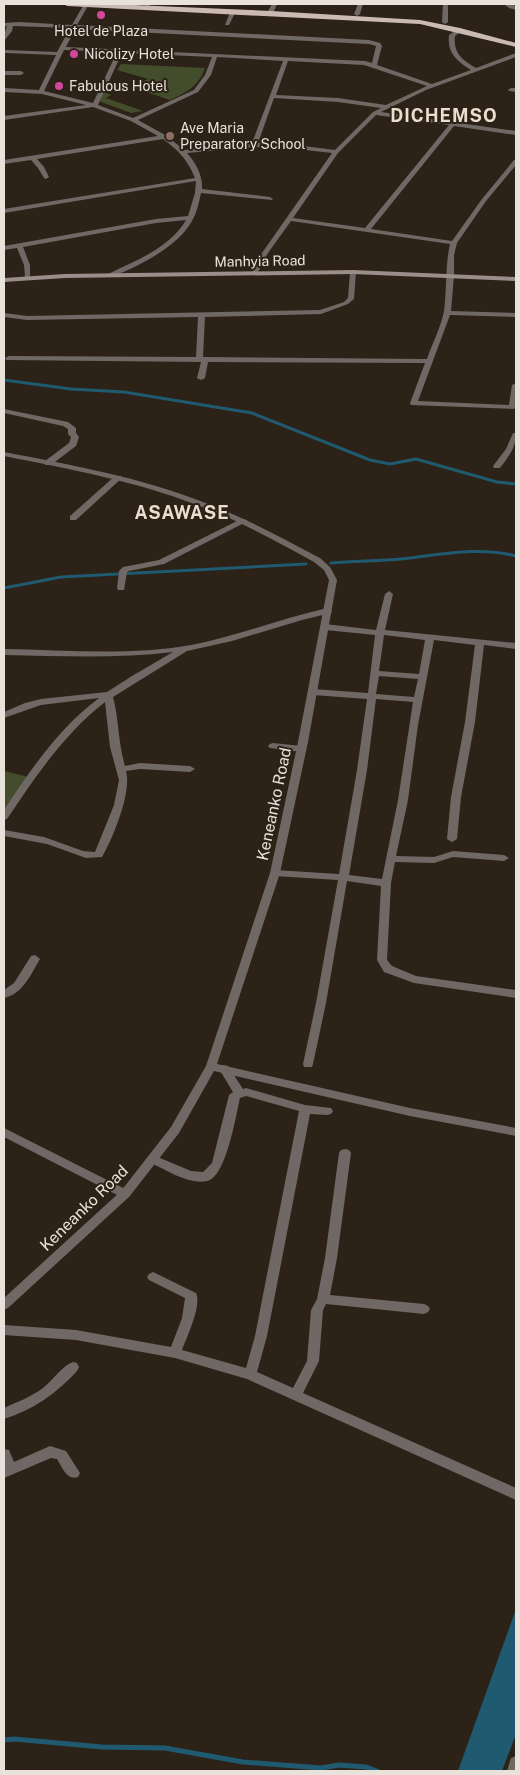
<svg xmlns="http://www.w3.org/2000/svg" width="520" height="1775" font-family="'Public Sans',sans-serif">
  <rect width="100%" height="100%" fill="#2c2217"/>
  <path fill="#434c2b" d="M 121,64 L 205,68 C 199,86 186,93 170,100 L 131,87 L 148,79 L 117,70 Z
    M 104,92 L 111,95 L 106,98 L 143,111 L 131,113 L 101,102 L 99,98 Z
    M 4,771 L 29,777 L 4,814 Z"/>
  <path fill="#205a70" d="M 516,1609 L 516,1734 L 502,1771 L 458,1771 Z"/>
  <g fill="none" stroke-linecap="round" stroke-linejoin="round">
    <path stroke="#205a70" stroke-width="3" d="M 4,380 L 71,389 L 124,392 L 252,413 L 370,460 L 390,464 L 416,459 L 497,482 L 516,484
      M 331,563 C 354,561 378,561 401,559 C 441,555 476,546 516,556
      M 4,588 L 61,577 L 306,564"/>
    <path stroke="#205a70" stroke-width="5" d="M 4,1740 L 14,1739 L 102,1747 L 165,1748 L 243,1762 L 321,1768 L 339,1765 L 366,1767 L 377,1771"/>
    <path fill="#706865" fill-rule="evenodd" d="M 84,4 L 89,4 L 77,25 L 369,40 L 380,43 L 382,46 L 377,65 L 432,84 L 471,70 C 457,61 447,53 449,35 L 458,29 L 463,30 L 455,36 C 453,53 462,60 476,68 L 516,53 L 516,57 L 426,90 L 381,112 L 516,131 L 516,135 L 454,126 L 371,229 L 452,241 L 482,199 L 514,160 L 516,159 L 516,165 L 486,201 L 457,243 L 454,255 L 454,275 L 451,311 L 516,313 L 516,317 L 450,315 L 418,401 L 509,405 L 512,385 L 516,383 L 516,405 L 514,409 L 411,405 L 410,403 L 425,363 L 208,362 L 205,378 L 201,380 L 197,378 L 201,362 L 6,360 L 5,358 L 9,356 L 196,357 L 198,317 L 27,320 L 4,317 L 4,313 L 27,316 L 320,310 L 344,302 L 348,298 L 350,272 L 353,270 L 356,272 L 354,299 L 348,304 L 321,314 L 205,317 L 203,357 L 427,359 C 432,344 441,327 444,311 C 447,289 445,266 450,244 L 291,221 L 268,253 L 257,274 L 253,274 L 252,273 L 262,253 L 332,153 L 288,148 L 254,147 L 187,153 C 196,163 203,176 202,189 L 270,197 L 273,199 L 272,200 L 201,193 C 199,202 197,212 193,219 C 181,245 137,268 110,277 L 108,276 L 108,274 C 135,261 170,248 186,220 L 156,223 L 23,247 L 30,265 L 30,277 L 25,278 L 24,265 L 17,248 L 4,250 L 4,246 L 156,219 L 188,216 L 195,193 L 196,181 L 4,213 L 4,209 L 195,178 C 187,159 179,151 163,139 L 37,159 L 44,167 L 49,177 L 46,179 L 44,178 L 38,168 L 31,160 L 4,164 L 4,160 L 158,136 L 131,121 L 93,107 L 4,120 L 4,116 L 86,105 L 42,94 L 4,92 L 4,88 L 39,90 L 56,55 L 6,53 L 4,52 L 4,50 L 57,52 L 70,28 L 13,26 L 12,31 L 4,41 L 4,35 L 7,26 L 4,27 L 4,23 L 19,22 L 72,25 ZM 75,29 L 369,44 L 376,46 L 372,63 L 365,61 L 66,47 ZM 64,50 L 117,52 L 93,103 L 44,91 ZM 122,53 L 212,57 L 205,75 L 194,90 L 133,118 L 98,105 ZM 217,57 L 283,61 L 252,143 L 184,150 L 167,136 L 138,120 L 198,92 L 211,75 ZM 288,61 L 364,65 L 427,86 L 386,105 L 338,98 L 276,95 ZM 274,98 L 338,102 L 381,108 L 373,112 L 335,150 L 288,144 L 258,143 ZM 376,115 L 449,125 L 365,228 L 293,218 L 338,153 Z
      M 144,4 L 149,4 L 150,5 L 147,7 Z
      M 272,4 L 277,4 L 274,11 L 271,13 L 268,11 Z
      M 358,4 L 363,4 L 360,14 L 357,16 L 354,14 Z
      M 443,4 L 448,4 L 448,22 L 445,24 L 442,22 Z
      M 504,4 L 510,4 L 516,6 L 516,10 L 509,8 Z
      M 231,10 L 236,11 L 229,25 L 225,25 Z
      M 4,71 L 21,71 L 24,73 L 21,75 L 4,75 Z
      M 511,88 L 516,88 L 516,92 L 509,91 L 508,90 Z
      M 4,409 L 68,422 L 76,428 L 76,433 L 79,437 L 76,446 L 51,465 L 45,465 L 45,461 L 69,443 L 71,437 L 68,434 L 68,429 L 63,426 L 4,413 Z
      M 513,433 L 516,433 C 516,448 509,456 500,468 L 494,468 L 493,466 L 506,449 Z
      M 115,476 L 121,476 L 122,478 L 76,520 L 70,520 L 70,516 Z
      M 241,519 L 244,519 L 248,521 L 164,564 L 129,571 L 127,572 L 124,590 L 118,590 L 117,588 L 119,571 L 123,567 L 159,560 Z
      M 389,591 L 393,594 L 385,630 L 516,643 L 516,649 L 484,645 L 475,722 L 461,797 L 457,839 L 452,842 L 447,839 L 451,797 L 465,722 L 475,645 L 434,640 L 418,725 L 408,800 L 396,856 L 434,857 L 453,851 L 504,855 L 509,858 L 504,861 L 453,857 L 434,863 L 395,862 L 391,883 L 387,960 L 392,966 L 416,976 L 516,990 L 516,998 L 414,983 L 384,972 L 377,960 L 381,886 L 347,881 L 326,1003 L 313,1064 L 312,1067 L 304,1067 L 303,1064 L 316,1003 L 338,880 L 275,876 L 270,873 L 275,870 L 339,874 L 357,770 L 367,699 L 313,695 L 309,692 L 313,689 L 368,693 L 375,635 L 325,630 L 321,627 L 325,624 L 376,630 L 385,594 ZM 384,635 L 425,640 L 419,674 L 379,671 ZM 379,676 L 418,679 L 414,697 L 376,694 ZM 376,699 L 413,702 L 398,800 L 382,879 L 349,875 L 367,770 Z
      M 328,608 L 332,611 L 331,613 L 302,620 L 232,641 L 187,651 L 113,697 C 119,719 118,743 125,766 L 140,763 L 190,766 L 195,769 L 190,772 L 140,769 L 126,771 C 132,792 113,838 102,857 L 86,858 L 47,844 L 4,836 L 4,830 L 44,837 L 83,851 L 95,852 L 114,805 L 119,780 L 110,747 L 105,702 C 64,734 36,776 7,819 L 4,820 L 4,810 C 31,769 59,728 99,698 L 41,705 L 4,718 L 4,712 L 25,703 L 41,699 L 107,692 L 132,676 L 173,652 C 117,659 60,656 4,655 L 4,649 C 66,650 129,656 191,645 C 238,636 282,618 328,608 Z
      M 273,743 L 302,746 L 307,749 L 302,752 L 270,748 L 268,746 L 270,744 Z
      M 35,955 L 40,959 C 31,974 23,994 4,998 L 4,990 L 14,983 L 31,956 Z
      M 224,1065 L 228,1066 L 243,1089 L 246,1088 L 305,1105 L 331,1108 L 333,1111 L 331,1114 L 327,1115 L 310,1114 L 267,1336 L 257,1372 L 293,1388 L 307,1361 L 311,1310 L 317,1299 L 325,1258 L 339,1153 L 341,1150 L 345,1149 L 349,1150 L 351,1153 L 337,1258 L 330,1295 L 424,1304 L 428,1306 L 430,1309 L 428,1312 L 424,1314 L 326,1304 L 323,1310 L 319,1361 L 303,1393 L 516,1488 L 516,1500 L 247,1379 L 175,1358 L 76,1340 L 4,1335 L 4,1325 L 76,1330 L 171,1347 L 182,1318 L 185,1298 L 149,1280 L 147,1277 L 149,1274 L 153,1272 L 196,1293 C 202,1305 187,1337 182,1350 L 246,1368 L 255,1336 L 299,1111 L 246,1096 L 240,1098 C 236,1115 226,1178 207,1181 C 188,1185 165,1169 149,1162 L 147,1159 L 149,1156 L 153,1155 L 191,1171 L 203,1172 L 212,1163 L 229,1095 L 233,1092 L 219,1069 L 220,1066 Z
      M 4,1128 L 129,1191 L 131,1194 L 129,1197 L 125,1198 L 121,1197 L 4,1137 Z
      M 73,1362 L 77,1363 L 79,1367 L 77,1371 C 57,1393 33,1410 4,1419 L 4,1408 C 17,1402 31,1397 43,1388 C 52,1381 63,1365 73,1362 Z
      M 50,1446 L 66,1451 L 80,1473 L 78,1477 C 67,1481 62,1467 57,1459 L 51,1458 L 4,1478 L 4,1449 L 9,1450 L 14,1462 Z
      M 516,1756 L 516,1771 L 507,1771 L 511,1758 Z"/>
    <path fill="#706865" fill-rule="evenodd" d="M 4,452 C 71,465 139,477 203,502 C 244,517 282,538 320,558 L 330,567 L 337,580 L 308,742 L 280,873 L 217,1064 L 410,1108 L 516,1128 L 516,1136 L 410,1116 L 214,1071 L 179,1133 L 129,1197 L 8,1308 L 4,1310 L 4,1298 L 121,1191 L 171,1127 L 206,1066 L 270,873 L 298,742 L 329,580 L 324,570 L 314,562 C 276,541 238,520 197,505 C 135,481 69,469 4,456 Z"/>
    <path fill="#9b8e8a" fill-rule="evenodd" d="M 353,270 L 516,277 L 516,281 L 353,274 L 65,278 L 4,282 L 4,278 L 65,274 Z"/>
    <path fill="#cbbab4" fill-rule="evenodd" d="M 64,4 L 110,4 L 271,11 L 420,20 L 460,28 L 516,43 L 516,47 L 420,24 L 67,6 Z"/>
  </g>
  <g fill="#d1479c" stroke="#2c2217" stroke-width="2">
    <circle cx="101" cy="15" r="5"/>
    <circle cx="74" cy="54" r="5"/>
    <circle cx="59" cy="86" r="5"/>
  </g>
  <circle fill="#8d6e63" stroke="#2c2217" stroke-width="2" cx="170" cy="136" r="5"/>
  <g text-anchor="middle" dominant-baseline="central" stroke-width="4" stroke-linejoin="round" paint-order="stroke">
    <g font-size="14" fill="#e8e2db" stroke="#2c2217" text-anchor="start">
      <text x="101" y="31" text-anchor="middle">Hotel de Plaza</text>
      <text x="84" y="54">Nicolizy Hotel</text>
      <text x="69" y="86">Fabulous Hotel</text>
      <text x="180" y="128">Ave Maria<tspan x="180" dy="16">Preparatory School</tspan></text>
    </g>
    <g font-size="14" fill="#e8e2db" stroke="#2c2217">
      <text transform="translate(260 261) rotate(-1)">Manhyia Road</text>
    </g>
    <g font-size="16" fill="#e8e2db" stroke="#2c2217">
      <text transform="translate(274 804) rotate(-78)">Keneanko Road</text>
      <text transform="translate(84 1208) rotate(-44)">Keneanko Road</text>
    </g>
    <g font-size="18" font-weight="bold" letter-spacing="1" fill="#eadecf" stroke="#2c2217">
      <text x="444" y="115">DICHEMSO</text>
      <text x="182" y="512">ASAWASE</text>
    </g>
  </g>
  <rect width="520" height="1775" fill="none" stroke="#e8e2db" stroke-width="10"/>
</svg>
